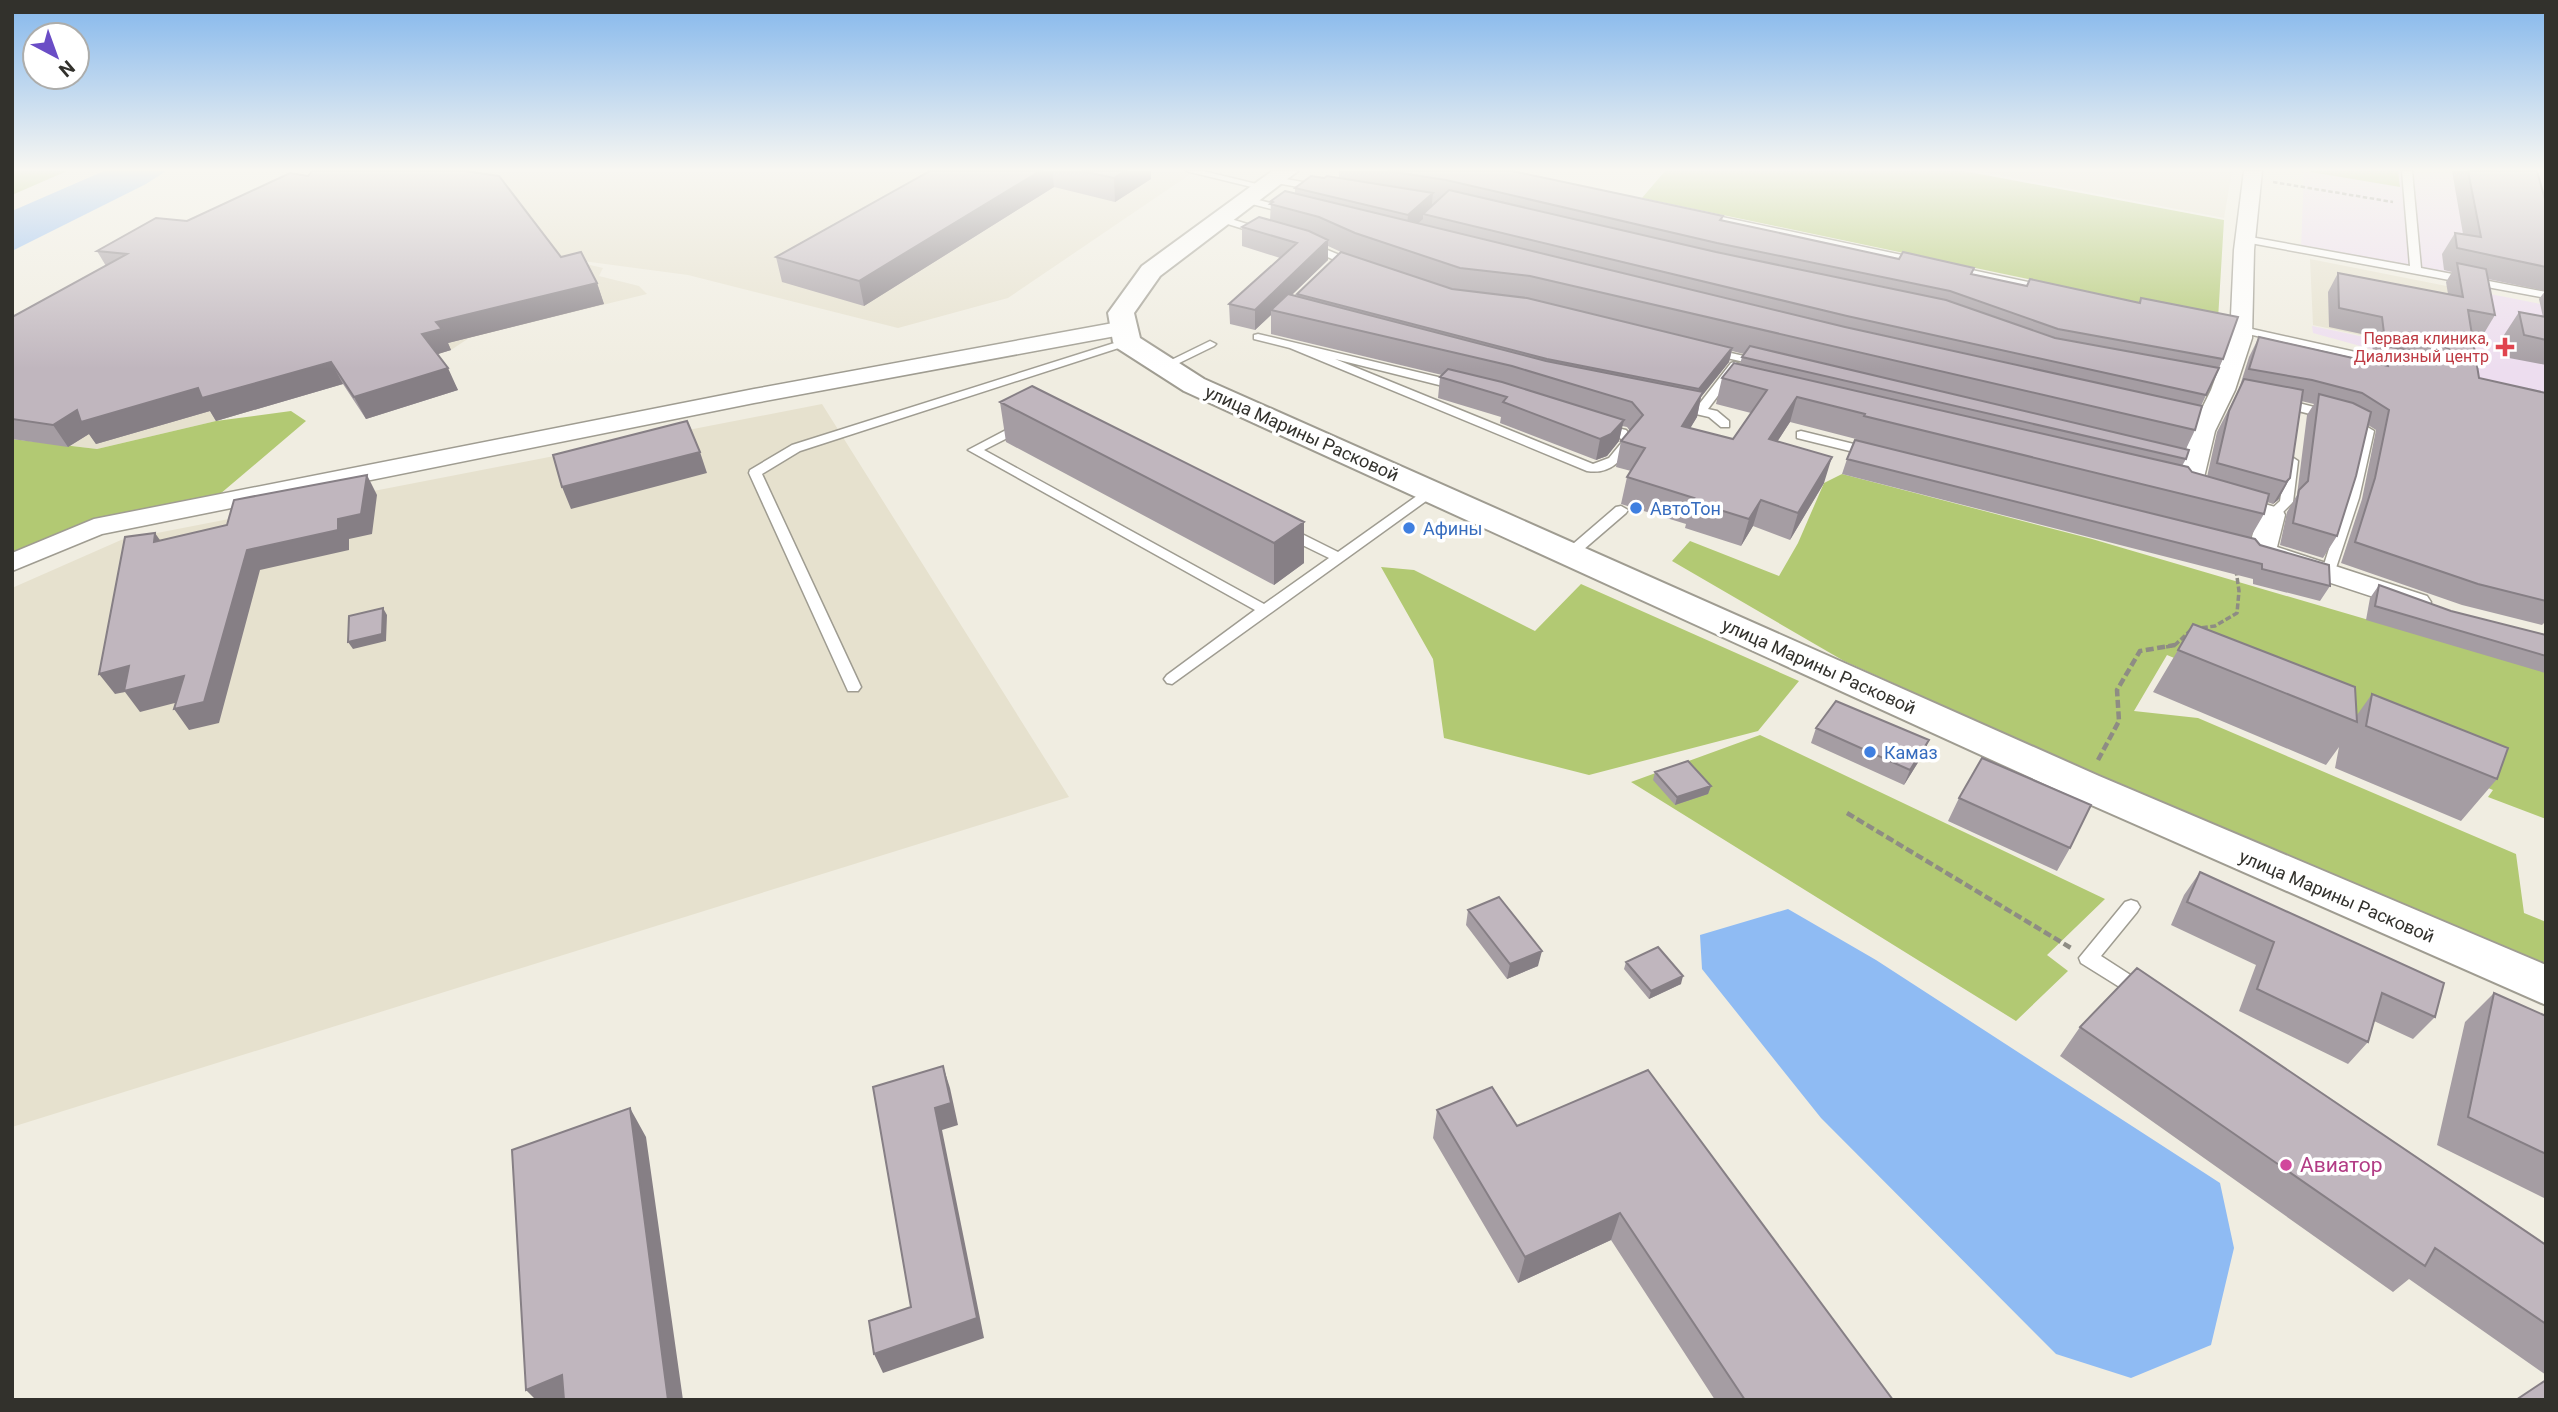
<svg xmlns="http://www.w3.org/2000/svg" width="2558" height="1412" font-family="Roboto,sans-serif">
  <rect width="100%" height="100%" fill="#f0ede1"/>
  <path fill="#e6e1ce" d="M 339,171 L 1195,171 L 1008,298 L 898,328 L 688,275 L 560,258 L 603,268 L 599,276 L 639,286 L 647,294 L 469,338 L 451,350 L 331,387 L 216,421 L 97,449 L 12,439 L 12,346 Z
    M 1977,171 L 2232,171 L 2224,218 Z
    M 2310,259 L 2482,293 L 2475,318 L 2479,335 L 2461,332 L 2464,357 L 2313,325 Z
    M 822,404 L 1069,797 L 12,1127 L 12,588 L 121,540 Z"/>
  <path fill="#edddef" d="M 2304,171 L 2546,171 L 2546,299 L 2301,250 Z
    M 2485,293 L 2546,305 L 2546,397 L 2313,333 L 2312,326 L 2465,358 L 2463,333 L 2481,336 L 2477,319 Z"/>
  <path fill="#b2c973" d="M 12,171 L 67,171 L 12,195 Z
    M 1665,171 L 1964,171 L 2224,220 L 2218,319 L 1642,198 Z
    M 2398,171 L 2400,187 L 2311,172 L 2311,171 Z
    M 291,411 L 306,421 L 220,494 L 106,517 L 12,554 L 12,439 L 97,449 L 216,421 Z
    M 1842,474 L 2092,539 L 2546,672 L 2546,819 L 2488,797 L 2493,790 L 2167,655 L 2134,711 L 2198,718 L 2516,854 L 2524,913 L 2546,922 L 2546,978 L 1844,661 L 1672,561 L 1690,541 L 1779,576 L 1798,543 L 1824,483 Z
    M 1381,567 L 1414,570 L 1535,631 L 1581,584 L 1799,681 L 1758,731 L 1589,775 L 1444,738 L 1433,659 Z
    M 1760,735 L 2105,899 L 2047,955 L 2068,971 L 2016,1021 L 1631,782 Z"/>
  <path fill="#8fbbf3" d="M 104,171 L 166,171 L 146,184 L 12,251 L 12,211 Z
    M 1788,909 L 1876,960 L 2220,1183 L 2234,1248 L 2211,1345 L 2131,1378 L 2056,1354 L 1821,1118 L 1702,969 L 1700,935 Z"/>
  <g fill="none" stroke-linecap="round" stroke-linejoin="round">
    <g stroke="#9f9c91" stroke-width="3">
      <path id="lane" d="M 1186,171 L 1203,171 L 1269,187 L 1264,190 Z
        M 2402,171 L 2412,171 L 2421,268 L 2546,292 L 2546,298 L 2245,242 L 2240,239 L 2245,236 L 2410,266 Z
        M 1274,177 L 1320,185 L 1325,188 L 1320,191 L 1271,182 L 1269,180 Z
        M 1247,197 L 1294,209 L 1296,211 L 1291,214 L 1244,202 L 1242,200 Z
        M 1703,213 L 1921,259 L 1926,262 L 1921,265 L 1700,218 L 1700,214 Z
        M 1221,216 L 1267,230 L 1268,232 L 1263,235 L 1218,221 L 1216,219 Z
        M 1308,242 L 1359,263 L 1360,265 L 1351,267 L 1304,247 L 1303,245 Z
        M 1953,266 L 2047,286 L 2052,289 L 2047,292 L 1949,271 L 1949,267 Z
        M 2234,325 L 2396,361 L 2402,364 L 2396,367 L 2230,330 L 2228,328 Z
        M 1258,334 L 1463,383 L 1465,386 L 1459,390 L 1335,359 L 1593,464 L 1609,458 L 1623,441 L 1618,436 L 1598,430 L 1598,424 L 1626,430 L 1635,441 C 1623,459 1611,475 1587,471 L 1290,348 L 1254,339 L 1254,335 Z
        M 1127,339 L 1133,342 L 1131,344 L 800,451 L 762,474 L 861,687 L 858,691 L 848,691 L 749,473 L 750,470 L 792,445 Z
        M 1210,341 L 1216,344 L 1214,346 L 1169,368 L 1161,368 L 1159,366 Z
        M 1709,348 L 1766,361 L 1768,363 L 1762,366 L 1705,353 L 1705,349 Z
        M 1735,362 L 1741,365 L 1708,409 L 1717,411 L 1729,421 L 1729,427 L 1721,427 L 1709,417 L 1674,409 L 1672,406 L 1678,402 L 1697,407 L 1731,363 Z
        M 2279,398 L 2349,416 L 2374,431 L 2359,498 L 2334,574 L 2329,575 L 2322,571 L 2345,498 L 2361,432 L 2341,422 L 2275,405 L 2273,402 Z
        M 1023,421 L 1027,422 L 1027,428 L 984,450 L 1264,604 L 1329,558 L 1282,535 L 1280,532 L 1282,529 L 1292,529 L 1338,552 L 1428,488 L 1438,488 L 1440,491 L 1172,684 L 1167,683 L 1164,679 L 1167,675 L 1255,610 L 968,450 Z
        M 1801,431 L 1874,449 L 1876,452 L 1870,456 L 1797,438 L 1797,432 Z
        M 2292,457 L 2298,461 L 2293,502 L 2277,518 L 2267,518 L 2265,515 L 2280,501 L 2286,461 Z
        M 1621,506 L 1628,510 L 1626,513 L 1576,556 L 1566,556 L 1564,553 L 1566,550 L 1616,507 Z
        M 2131,900 L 2137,902 L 2140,907 L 2137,912 L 2101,956 L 2149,987 L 2152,993 L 2149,999 L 2142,1001 L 2081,963 L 2079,958 L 2125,902 Z"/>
    </g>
    <g stroke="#9f9c91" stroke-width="3">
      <path id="street" d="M 2244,171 L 2262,171 L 2254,250 L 2252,338 L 2235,390 L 2215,431 L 2202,486 L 2282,509 L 2285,515 L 2277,547 L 2427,596 L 2431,602 L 2427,608 L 2417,611 L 2407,608 L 2252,557 L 2248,551 L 2257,519 L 2179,496 L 2175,490 L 2191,431 L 2211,390 L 2230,338 L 2234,250 Z
        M 1124,321 L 1132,323 L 1135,328 L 1132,333 L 754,403 L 102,534 L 12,571 L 12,553 L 94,519 L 754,389 Z"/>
    </g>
    <g stroke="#9f9c91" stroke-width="4">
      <path id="secondary" d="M 1272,171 L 1298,171 L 1160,276 L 1134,313 L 1140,338 L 1204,379 L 2099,776 L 2546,965 L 2546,1005 L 2071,796 L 1184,391 L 1117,348 L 1113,342 L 1108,313 L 1142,266 Z"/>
    </g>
    <path stroke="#8e8c84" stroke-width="2.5" stroke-dasharray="4.5 2.5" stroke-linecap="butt" d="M 2273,182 L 2393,202"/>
    <path stroke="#8e8c84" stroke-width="3.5" stroke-dasharray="6 2.5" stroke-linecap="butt" d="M 2166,647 L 2175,645 L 2192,629 L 2215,626 L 2237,613 L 2239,591 L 2236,570"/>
    <path stroke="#8e8c84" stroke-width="4.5" stroke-dasharray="8 3.5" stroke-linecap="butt" d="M 2098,760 L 2119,721 L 2117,690 L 2140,651 L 2175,645
      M 1847,813 L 2071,948"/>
    <use href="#lane" fill="#fff" fill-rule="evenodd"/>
    <use href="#street" fill="#fff" fill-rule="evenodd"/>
    <use href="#secondary" fill="#fff" fill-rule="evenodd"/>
  </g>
  <path fill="#a59da3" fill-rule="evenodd" d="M 930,171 L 1151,171 L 1151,179 L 1115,202 L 1054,187 L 864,306 L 782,282 L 776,257 Z
    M 1339,171 L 1512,171 L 1723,216 L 1722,221 L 1899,259 L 1974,268 L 1972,274 L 2027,286 L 2139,303 L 2141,298 L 2223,359 L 2201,406 L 2195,430 L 2186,449 L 2186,459 L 2182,466 L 2192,472 L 2207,477 L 2217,432 L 2239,389 L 2249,357 L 2259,337 L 2376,363 L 2381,354 L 2373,352 L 2371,336 L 2329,327 L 2328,292 L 2338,273 L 2448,294 L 2446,282 L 2452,272 L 2444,270 L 2442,254 L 2455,233 L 2463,234 L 2452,171 L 2537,171 L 2546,203 L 2546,365 L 2509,358 L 2504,335 L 2519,312 L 2543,317 L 2539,299 L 2545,291 L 2488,279 L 2495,315 L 2483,335 L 2472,332 L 2479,378 L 2546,393 L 2546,621 L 2542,625 L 2462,605 L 2341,563 L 2362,499 L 2376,430 L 2368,425 L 2337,536 L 2323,558 L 2280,545 L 2287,512 L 2297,495 L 2307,415 L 2314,404 L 2301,401 L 2290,478 L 2278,500 L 2273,504 L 2267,502 L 2264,514 L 2250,538 L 2330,586 L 2320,601 L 2253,584 L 2253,579 L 1842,474 L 1847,459 L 1856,439 L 1790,422 L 1777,442 L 1824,483 L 1790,540 L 1753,526 L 1741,546 L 1685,528 L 1686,524 L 1621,504 L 1627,477 L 1631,471 L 1616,467 L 1621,441 L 1630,431 L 1627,427 L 1622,426 L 1619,441 L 1607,456 L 1596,460 L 1500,423 L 1501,417 L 1438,398 L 1440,377 L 1442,375 L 1271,334 L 1271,315 L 1255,330 L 1230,324 L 1229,304 L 1280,258 L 1242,246 L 1242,227 L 1270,220 L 1271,201 L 1295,193 L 1295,188 L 1324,178 L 1339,178 ZM 1328,246 L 1341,252 L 1297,294 L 1297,296 L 1292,295 L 1328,260 ZM 1732,351 L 1744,354 L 1742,357 L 1740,364 L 1722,378 L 1716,404 L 1751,413 L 1733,439 L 1690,428 L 1697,417 L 1701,397 L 1729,362 Z
    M 187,221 L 561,257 L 597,283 L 604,304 L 448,343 L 451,350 L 437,354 L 458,390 L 366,419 L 343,384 L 216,421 L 210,411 L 96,444 L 89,434 L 68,447 L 12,439 L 12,317 L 106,266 L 97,251 Z
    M 1000,402 L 1304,522 L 1304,563 L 1274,585 L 1006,442 Z
    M 2379,585 L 2451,611 L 2546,635 L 2546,671 L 2545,673 L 2366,620 L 2370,598 Z
    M 2178,650 L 2357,715 L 2372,694 L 2497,779 L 2461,821 L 2335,768 L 2339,747 L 2326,765 L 2153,692 Z
    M 1816,728 L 1929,740 L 1922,756 L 1904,785 L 1811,743 Z
    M 1655,772 L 1711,786 L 1708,794 L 1675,805 L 1653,780 Z
    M 1959,798 L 2070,848 L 2057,871 L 1948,821 Z
    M 2200,872 L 2435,1017 L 2413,1039 L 2374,1021 L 2368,1042 L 2348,1064 L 2239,1011 L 2256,965 L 2171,925 L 2184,895 Z
    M 1468,910 L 1538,966 L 1507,979 L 1466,925 Z
    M 1626,962 L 1681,984 L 1649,999 L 1624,969 Z
    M 2494,993 L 2546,1016 L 2546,1199 L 2437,1145 L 2465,1022 Z
    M 2080,1027 L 2546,1245 L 2546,1375 L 2409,1279 L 2393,1292 L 2060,1056 Z
    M 1437,1110 L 1517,1126 L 1893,1400 L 1715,1400 L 1611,1240 L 1518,1283 L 1433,1138 Z"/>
  <path fill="#867f85" d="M 1040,171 L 1052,171 L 1054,187 L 864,306 L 859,281 Z
    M 1125,171 L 1151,171 L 1151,179 L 1115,202 L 1114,178 Z
    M 1433,193 L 1431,212 L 1423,214 L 1423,219 L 1406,234 L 1408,215 Z
    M 1328,240 L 1328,260 L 1275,311 L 1271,310 L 1271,315 L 1255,330 L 1255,310 Z
    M 597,283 L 604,304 L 448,343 L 451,350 L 432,356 L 422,334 L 436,322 Z
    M 1732,348 L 1729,362 L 1701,397 L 1697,417 L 1676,452 L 1682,426 L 1696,402 L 1699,389 Z
    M 331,362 L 343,384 L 216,421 L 210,411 L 96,444 L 89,434 L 68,447 L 53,425 L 77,410 L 198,388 Z
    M 448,368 L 458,390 L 366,419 L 354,397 Z
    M 1797,397 L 1790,422 L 1762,465 L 1769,439 Z
    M 1624,420 L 1619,441 L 1607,456 L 1596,460 L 1600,439 Z
    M 700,452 L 707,473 L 571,509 L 562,487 Z
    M 1832,457 L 1824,483 L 1790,540 L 1798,513 Z
    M 367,475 L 377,495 L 372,534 L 349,539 L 349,550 L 260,570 L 219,723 L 189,730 L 174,709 L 247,550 L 338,519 Z
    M 2290,478 L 2278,500 L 2273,504 L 2286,482 Z
    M 1761,500 L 1753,526 L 1741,546 L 1749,519 Z
    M 1304,522 L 1304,563 L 1274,585 L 1274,543 Z
    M 155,533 L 169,553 L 154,542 Z
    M 383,608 L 387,615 L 386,641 L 353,649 L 348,642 Z
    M 129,666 L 184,676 L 198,697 L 140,712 L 125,692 L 115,694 L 99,674 Z
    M 1929,740 L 1922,756 L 1904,785 L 1910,770 Z
    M 1711,786 L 1708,794 L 1675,805 L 1677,797 Z
    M 1542,951 L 1538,966 L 1507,979 L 1510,964 Z
    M 1683,976 L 1681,984 L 1649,999 L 1651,991 Z
    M 943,1066 L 950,1088 L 958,1125 L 942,1130 L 984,1338 L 883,1373 L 874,1354 L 977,1318 L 935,1108 Z
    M 630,1108 L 646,1137 L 683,1400 L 668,1400 Z
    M 1620,1213 L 1611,1240 L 1518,1283 L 1525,1257 Z
    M 562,1375 L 583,1400 L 536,1400 L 526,1390 Z"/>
  <path fill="#c0b6be" stroke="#867f85" stroke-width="2" d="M 312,171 L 465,171 L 499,176 L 561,257 L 581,252 L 597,283 L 436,322 L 442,329 L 422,334 L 448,368 L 354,397 L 331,362 L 202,398 L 198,388 L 81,422 L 77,410 L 53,425 L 12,419 L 12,317 L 127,254 L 97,251 L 156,218 L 187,221 L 290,173 L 308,176 Z
    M 930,171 L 1040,171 L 859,281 L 776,257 Z
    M 1082,171 L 1125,171 L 1114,178 Z
    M 1388,171 L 1512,171 L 1723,216 L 1720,220 L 1899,259 L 1903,252 L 1974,268 L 1971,274 L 2027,286 L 2030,279 L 2140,303 L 2141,298 L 2238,317 L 2223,359 L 2058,329 L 1950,291 L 1717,243 L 1446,180 Z
    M 2468,171 L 2537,171 L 2546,203 L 2546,267 L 2457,248 L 2455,233 L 2481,237 Z
    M 1311,176 L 1324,178 L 1327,176 L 1433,193 L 1408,215 L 1295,188 Z
    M 1449,190 L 1716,252 L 1946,300 L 2055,338 L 2219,368 L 2206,395 L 1847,316 L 1423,214 Z
    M 1285,191 L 1845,327 L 2202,406 L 2195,430 L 1530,276 L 1460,268 L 1355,233 L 1319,217 L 1270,204 L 1273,202 L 1271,201 Z
    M 1259,217 L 1309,231 L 1328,240 L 1255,310 L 1229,304 L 1297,243 L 1242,227 Z
    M 1341,252 L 1452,289 L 1527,298 L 1732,348 L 1699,389 L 1547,359 L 1297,294 Z
    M 2457,263 L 2486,269 L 2495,315 L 2468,310 L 2479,378 L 2546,393 L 2546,601 L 2478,584 L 2355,542 L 2375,478 L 2389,410 L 2362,393 L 2312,380 L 2249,369 L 2259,337 L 2388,366 L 2386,346 L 2443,357 L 2450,350 L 2443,345 L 2384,333 L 2382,317 L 2339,308 L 2338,273 L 2463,297 Z
    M 1288,294 L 1546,361 L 1703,392 L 1682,426 L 1733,439 L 1767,390 L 1722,378 L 1734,363 L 2188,467 L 2192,472 L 2269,494 L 2264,514 L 1864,416 L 1865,414 L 1797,397 L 1769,439 L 1832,457 L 1798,513 L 1761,500 L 1749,519 L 1691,501 L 1694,498 L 1627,477 L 1645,448 L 1621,441 L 1643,415 L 1632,402 L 1512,366 L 1271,310 Z
    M 2519,312 L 2546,317 L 2546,340 L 2524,335 Z
    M 1750,346 L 2189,450 L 2186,459 L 1742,357 Z
    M 1448,369 L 1502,382 L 1624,420 L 1611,434 L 1600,439 L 1503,402 L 1507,397 L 1440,377 Z
    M 2244,379 L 2303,390 L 2290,478 L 2286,482 L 2217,463 L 2229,411 Z
    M 1032,386 L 1304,522 L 1274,543 L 1000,402 Z
    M 2319,394 L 2353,403 L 2371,412 L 2356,476 L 2337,536 L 2293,523 L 2299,490 L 2308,481 Z
    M 687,421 L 700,452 L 562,487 L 553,455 Z
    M 1855,440 L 2255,539 L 2260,545 L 2329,565 L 2330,586 L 2262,569 L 2262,564 L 1847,459 Z
    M 367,475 L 361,514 L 338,519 L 338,530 L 247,550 L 204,702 L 174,709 L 184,676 L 124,691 L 129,666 L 99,674 L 125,537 L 155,533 L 154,542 L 227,525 L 234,500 Z
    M 2379,585 L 2451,611 L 2546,635 L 2546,656 L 2375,606 Z
    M 383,608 L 382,634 L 348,642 L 349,616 Z
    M 2193,624 L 2355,687 L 2357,722 L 2178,650 Z
    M 2372,694 L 2508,748 L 2497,779 L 2366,726 Z
    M 1836,701 L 1929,740 L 1910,770 L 1816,728 Z
    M 1982,758 L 2091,805 L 2070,848 L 1959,798 Z
    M 1688,761 L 1711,786 L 1677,797 L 1655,772 Z
    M 2200,872 L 2444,983 L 2435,1017 L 2382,993 L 2368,1042 L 2257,989 L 2274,942 L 2187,902 Z
    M 1499,897 L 1542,951 L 1510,964 L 1468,910 Z
    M 1658,947 L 1683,976 L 1651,991 L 1626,962 Z
    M 2137,968 L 2546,1245 L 2546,1324 L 2435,1248 L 2425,1266 L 2080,1027 Z
    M 2494,993 L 2546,1016 L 2546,1154 L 2468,1117 Z
    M 943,1066 L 951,1103 L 935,1108 L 977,1318 L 874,1354 L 869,1321 L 911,1307 L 873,1087 Z
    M 1648,1070 L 1893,1400 L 1745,1400 L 1620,1213 L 1525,1257 L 1437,1110 L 1492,1087 L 1517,1126 Z
    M 630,1108 L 668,1400 L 564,1400 L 562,1375 L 526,1390 L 512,1150 Z
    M 2546,1380 L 2546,1400 L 2516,1400 Z"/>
  <linearGradient id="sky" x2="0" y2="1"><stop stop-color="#84b7ec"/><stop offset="0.46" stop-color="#f8f7f2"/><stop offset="1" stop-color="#f8f7f2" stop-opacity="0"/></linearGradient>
  <rect width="2558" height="369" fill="url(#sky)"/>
  <path fill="#e0444e" stroke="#fff" stroke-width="2.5" d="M2501.5 336.5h7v7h7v7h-7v7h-7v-7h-7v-7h7z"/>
  <g fill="#3f7fe0" stroke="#fff" stroke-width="2.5">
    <circle cx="1636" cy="508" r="7"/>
    <circle cx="1409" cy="528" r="7"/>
    <circle cx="1870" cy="752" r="7"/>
  </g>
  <circle fill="#d1479c" stroke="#fff" stroke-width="2.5" cx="2286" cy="1165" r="7"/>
  <g text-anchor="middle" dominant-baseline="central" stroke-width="7" stroke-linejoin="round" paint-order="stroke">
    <g font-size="16" fill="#be3a42" stroke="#fff" text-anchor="end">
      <text x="2489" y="338">Первая клиника,<tspan x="2489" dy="18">Диализный центр</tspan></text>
    </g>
    <g font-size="18" fill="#32312c" stroke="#fff">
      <text transform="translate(1302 433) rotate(24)">улица Марины Расковой</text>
      <text transform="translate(1819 666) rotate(24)">улица Марины Расковой</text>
      <text transform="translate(2337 896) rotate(23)">улица Марины Расковой</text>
    </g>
    <g font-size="18" fill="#366cbe" stroke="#fff" text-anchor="start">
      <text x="1650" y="508">АвтоТон</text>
      <text x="1423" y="528">Афины</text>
      <text x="1884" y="752">Камаз</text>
    </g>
    <g font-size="21" fill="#b23c85" stroke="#fff" text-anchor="start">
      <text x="2300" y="1165">Авиатор</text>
    </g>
  </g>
  <rect width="2558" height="1412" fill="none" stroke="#32312c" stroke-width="28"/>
  <g transform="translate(56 56) rotate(139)"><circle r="33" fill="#ffffff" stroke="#adadab" stroke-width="2"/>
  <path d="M0-5L12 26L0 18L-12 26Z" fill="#6a4dc6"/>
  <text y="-10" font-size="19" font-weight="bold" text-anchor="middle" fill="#32312c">N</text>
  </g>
</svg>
